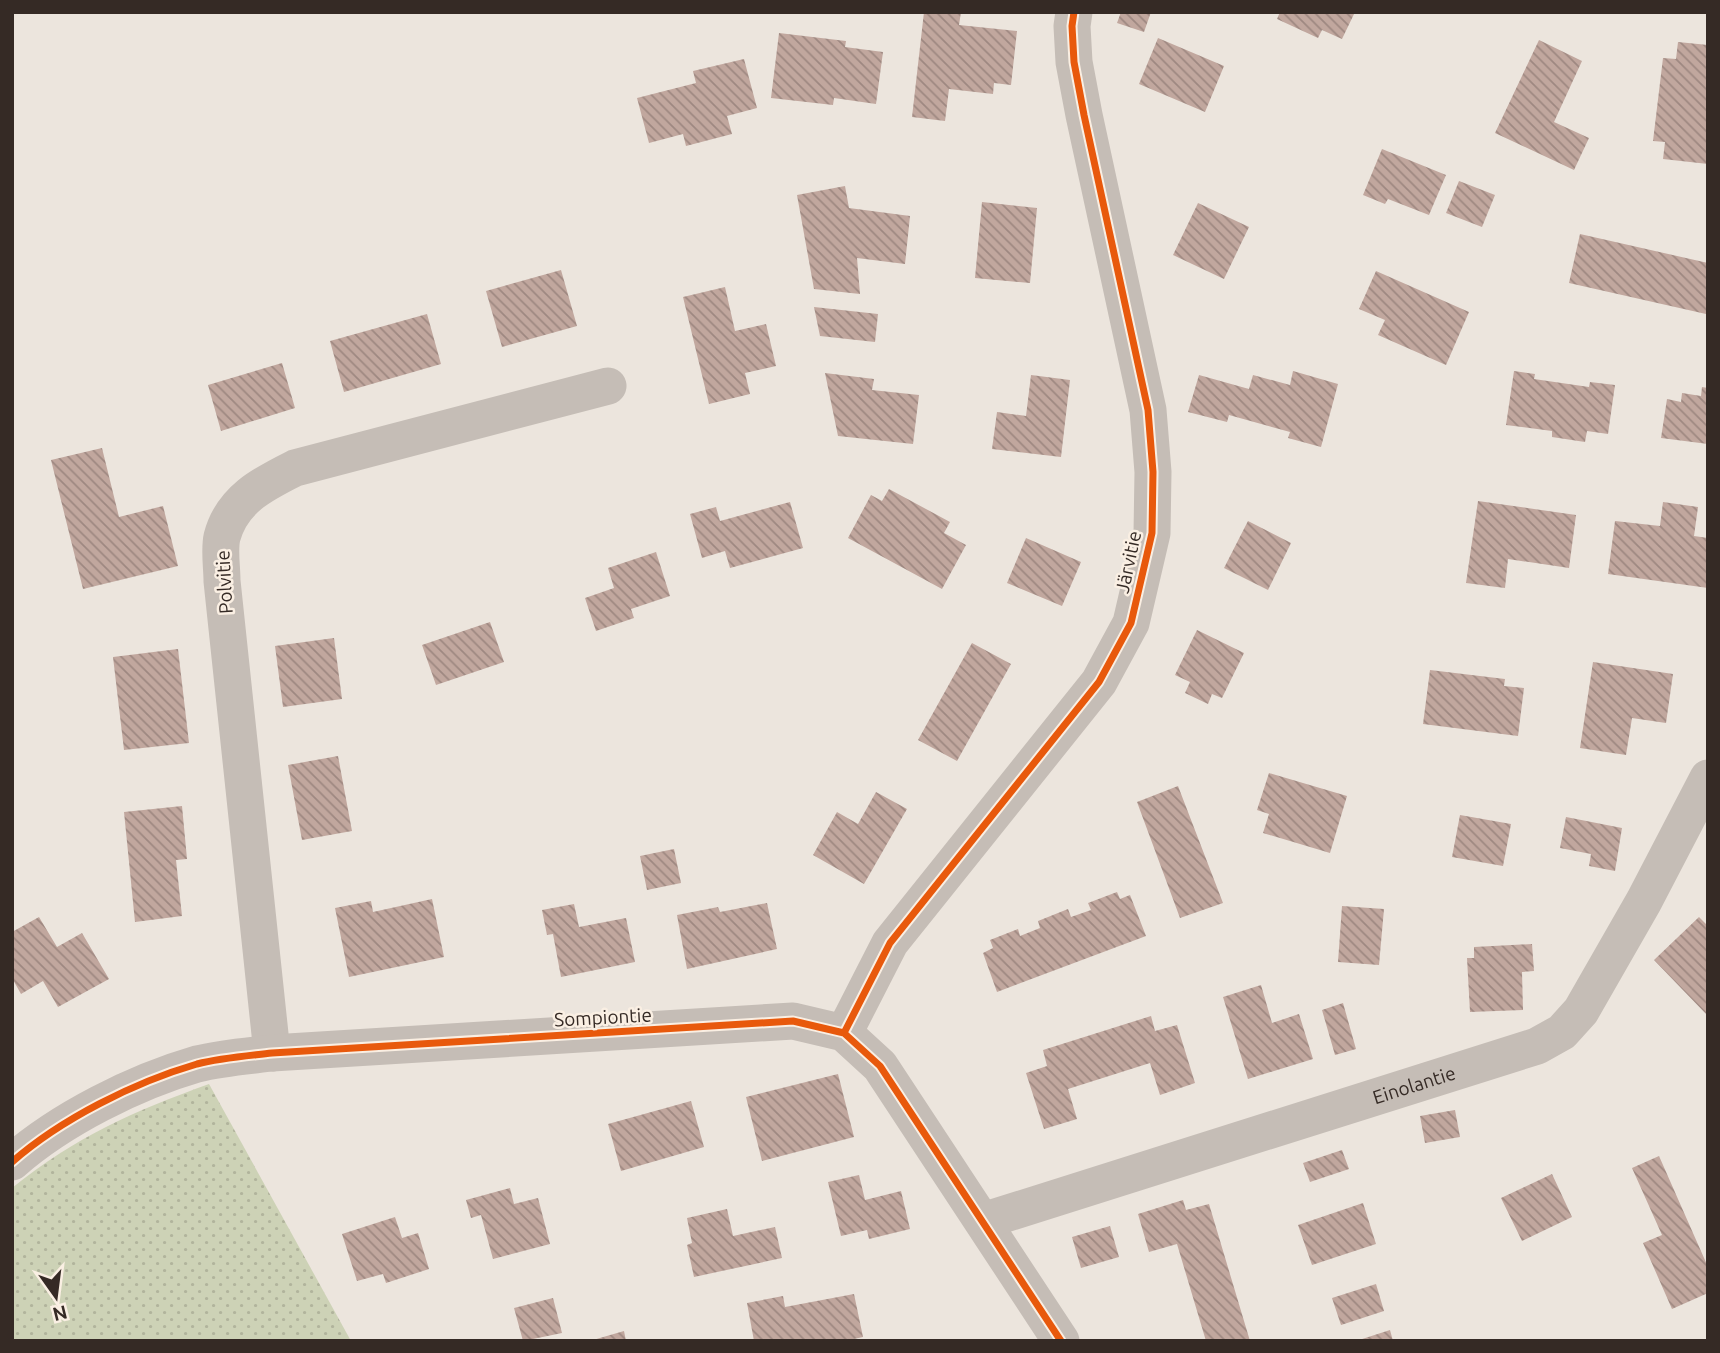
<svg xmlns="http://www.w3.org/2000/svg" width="1720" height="1353" font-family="Ubuntu,sans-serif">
  <defs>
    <pattern id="grass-dots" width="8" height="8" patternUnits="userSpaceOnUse" patternTransform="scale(1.75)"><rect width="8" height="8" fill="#cdd2b6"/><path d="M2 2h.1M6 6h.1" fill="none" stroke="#b1b49c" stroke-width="1.8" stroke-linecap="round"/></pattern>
    <pattern id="building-back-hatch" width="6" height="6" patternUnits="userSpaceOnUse" patternTransform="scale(1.75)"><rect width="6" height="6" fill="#c1a79e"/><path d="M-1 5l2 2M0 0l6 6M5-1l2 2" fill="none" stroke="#9e8881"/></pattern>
  </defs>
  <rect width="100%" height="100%" fill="#ece5dd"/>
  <path fill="url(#grass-dots)" d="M 209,1084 L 351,1341 L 12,1341 L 12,1188 C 75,1137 134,1111 209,1084 Z"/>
  <path fill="url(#building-back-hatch)" d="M 924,12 L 961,12 L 959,25 L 1017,31 L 1011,85 L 994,83 L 993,94 L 949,89 L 945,121 L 912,117 Z
    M 1121,12 L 1151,12 L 1144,32 L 1117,23 Z
    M 1280,12 L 1355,12 L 1342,39 L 1322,30 L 1318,38 L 1277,19 Z
    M 779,33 L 846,41 L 845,47 L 883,52 L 876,104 L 834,98 L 833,105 L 771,98 Z
    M 1158,38 L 1224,66 L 1205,112 L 1139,84 Z
    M 1539,40 L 1582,61 L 1554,122 L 1589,138 L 1574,170 L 1495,133 Z
    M 1678,42 L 1708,45 L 1708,164 L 1663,159 L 1665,142 L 1653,141 L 1663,58 L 1676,59 Z
    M 744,59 L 757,108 L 727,116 L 732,134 L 686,146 L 683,134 L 649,143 L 637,98 L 696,83 L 693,71 Z
    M 1382,149 L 1446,175 L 1429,215 L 1388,199 L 1385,204 L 1363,195 Z
    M 1459,181 L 1495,195 L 1482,227 L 1446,213 Z
    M 845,186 L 849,208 L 910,216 L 905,264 L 857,258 L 860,294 L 814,289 L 797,195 Z
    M 982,202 L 1037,208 L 1030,283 L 975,278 Z
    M 1198,203 L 1249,227 L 1224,279 L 1173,255 Z
    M 1580,234 L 1708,263 L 1706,314 L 1569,283 Z
    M 561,270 L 577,326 L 502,347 L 486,291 Z
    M 1376,271 L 1469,312 L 1446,365 L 1378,335 L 1385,320 L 1359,309 Z
    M 725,287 L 735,331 L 766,324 L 776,366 L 745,373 L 750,394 L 709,404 L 683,297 Z
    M 814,307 L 878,314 L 875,342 L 820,336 Z
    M 427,314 L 441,364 L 344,392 L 330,341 Z
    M 282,363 L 295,408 L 221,431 L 208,385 Z
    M 1293,371 L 1338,384 L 1321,447 L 1288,438 L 1290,432 L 1229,415 L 1227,422 L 1188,412 L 1199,375 L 1249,389 L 1253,375 L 1290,385 Z
    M 1514,371 L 1535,374 L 1534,379 L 1589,387 L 1590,382 L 1615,385 L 1608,434 L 1587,431 L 1585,442 L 1552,437 L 1552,431 L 1506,425 Z
    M 825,373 L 874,379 L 872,390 L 919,395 L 913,444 L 838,436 Z
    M 1031,375 L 1070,380 L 1061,457 L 992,449 L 997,412 L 1026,416 Z
    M 1702,387 L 1708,388 L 1708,444 L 1661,438 L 1667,399 L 1681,402 L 1682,393 L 1701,396 Z
    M 102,448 L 119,517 L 163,506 L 178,566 L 83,589 L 51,460 Z
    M 889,489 L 950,522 L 944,533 L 966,545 L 942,589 L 848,538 L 871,495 L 882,501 Z
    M 1478,501 L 1576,515 L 1569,568 L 1508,559 L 1505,588 L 1466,583 Z
    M 790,502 L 803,548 L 730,568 L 725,551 L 702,558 L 690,514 L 716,507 L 720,521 Z
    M 1663,502 L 1698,507 L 1694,536 L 1708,538 L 1708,588 L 1608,574 L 1615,521 L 1660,526 Z
    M 1248,521 L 1291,543 L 1268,590 L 1224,568 Z
    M 1026,538 L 1081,562 L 1062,606 L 1007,583 Z
    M 656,552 L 670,596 L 631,609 L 634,618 L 596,631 L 585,598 L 614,588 L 608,568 Z
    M 490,622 L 504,662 L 436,685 L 422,645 Z
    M 1197,630 L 1244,653 L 1222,698 L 1212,694 L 1208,704 L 1185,693 L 1190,682 L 1175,675 Z
    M 334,638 L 342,699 L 283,707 L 275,646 Z
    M 972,643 L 1011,664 L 957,761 L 918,740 Z
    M 178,649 L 189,743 L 124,750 L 113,657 Z
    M 1593,662 L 1673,674 L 1666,723 L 1632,718 L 1626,755 L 1580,748 Z
    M 1430,670 L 1505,679 L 1504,686 L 1524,688 L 1518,736 L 1423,724 Z
    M 338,756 L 352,831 L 302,840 L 288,765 Z
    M 1269,773 L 1347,796 L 1330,853 L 1263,833 L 1269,814 L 1257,810 Z
    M 1178,786 L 1223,903 L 1180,918 L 1137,802 Z
    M 876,792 L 907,809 L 864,884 L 813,855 L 837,812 L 858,824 Z
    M 182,806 L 187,859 L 176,860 L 182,916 L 135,922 L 124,812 Z
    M 1460,815 L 1511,824 L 1503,866 L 1452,857 Z
    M 1566,817 L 1622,828 L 1615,871 L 1589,866 L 1591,854 L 1560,848 Z
    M 674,849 L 681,883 L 647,890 L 640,856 Z
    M 1117,892 L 1120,899 L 1130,895 L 1146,936 L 997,992 L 983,953 L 993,948 L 990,940 L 1018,929 L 1020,936 L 1040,928 L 1038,921 L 1068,909 L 1071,917 L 1091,910 L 1088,903 Z
    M 432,899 L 444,957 L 349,977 L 335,908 L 371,901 L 373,912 Z
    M 767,903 L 777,949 L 687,969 L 677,915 L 718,907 L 720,912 Z
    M 574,904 L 579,927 L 626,918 L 635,962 L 561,977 L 553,934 L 547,935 L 542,910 Z
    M 1342,906 L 1384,909 L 1379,965 L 1338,962 Z
    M 39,917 L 57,947 L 82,933 L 109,979 L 58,1007 L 43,981 L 21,994 L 12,978 L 12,932 Z
    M 1699,917 L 1708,926 L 1708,1016 L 1654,960 Z
    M 1532,944 L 1534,971 L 1522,972 L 1523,1010 L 1470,1012 L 1467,958 L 1474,958 L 1474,947 Z
    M 1261,985 L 1272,1023 L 1299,1014 L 1313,1059 L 1248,1079 L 1223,997 Z
    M 1343,1003 L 1356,1049 L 1335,1055 L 1322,1010 Z
    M 1151,1016 L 1155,1031 L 1177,1025 L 1195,1083 L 1160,1095 L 1150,1063 L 1068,1089 L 1077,1119 L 1044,1129 L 1026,1073 L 1047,1066 L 1043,1050 Z
    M 838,1074 L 854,1137 L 762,1161 L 746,1097 Z
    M 691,1101 L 704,1147 L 621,1171 L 608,1124 Z
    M 1455,1110 L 1460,1137 L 1425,1143 L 1420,1116 Z
    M 1342,1150 L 1349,1169 L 1310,1182 L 1303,1163 Z
    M 1659,1156 L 1708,1267 L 1708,1293 L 1672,1309 L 1643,1243 L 1662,1235 L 1632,1168 Z
    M 1552,1174 L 1572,1217 L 1522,1241 L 1501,1198 Z
    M 859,1175 L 865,1200 L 901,1191 L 910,1229 L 869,1239 L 867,1230 L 841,1236 L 828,1182 Z
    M 510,1188 L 514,1204 L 538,1198 L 550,1244 L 493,1259 L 481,1215 L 471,1218 L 466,1200 Z
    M 1183,1200 L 1186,1210 L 1209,1204 L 1250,1341 L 1206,1341 L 1177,1244 L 1149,1252 L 1138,1214 Z
    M 1363,1203 L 1376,1244 L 1312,1265 L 1298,1225 Z
    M 727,1209 L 733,1236 L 775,1227 L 782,1258 L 694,1277 L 687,1245 L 692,1243 L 687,1218 Z
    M 395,1217 L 402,1238 L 418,1233 L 429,1269 L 386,1283 L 383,1274 L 357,1281 L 342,1234 Z
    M 1110,1226 L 1119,1257 L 1081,1268 L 1072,1237 Z
    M 1376,1284 L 1384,1311 L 1341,1325 L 1332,1298 Z
    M 854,1294 L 863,1337 L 845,1341 L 754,1341 L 747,1303 L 783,1296 L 785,1307 Z
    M 553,1298 L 562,1333 L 523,1341 L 514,1308 Z
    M 1390,1330 L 1393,1341 L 1359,1341 L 1359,1340 Z
    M 624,1331 L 626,1341 L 593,1341 L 593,1340 Z"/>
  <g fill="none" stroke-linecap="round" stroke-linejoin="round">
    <g stroke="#c5bdb6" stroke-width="37">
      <path d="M 844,1033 L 890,943 L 1099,682 L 1131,623 L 1152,533 L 1153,472 L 1148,410 L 1084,115 L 1074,62 L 1072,26 L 1074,12"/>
      <path d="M 272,1053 L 222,581 C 222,567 219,550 222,537 C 232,499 263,484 295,468 L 608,386"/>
      <path d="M 12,1162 C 61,1119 135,1082 197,1064 C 221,1058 247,1056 272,1053 L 793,1021 L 844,1033 L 880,1066 L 1061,1341"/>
      <path id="s1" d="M 983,1221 L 1537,1046 L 1562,1032 L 1581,1011 L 1644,901 L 1708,778"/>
    </g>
    <g stroke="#faefe3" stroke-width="11">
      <path id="cycleway" d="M 844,1033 L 890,943 L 1099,682 L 1131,623 L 1152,533 L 1153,472 L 1148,410 L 1084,115 L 1074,62 L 1072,26 L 1074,12
        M 12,1162 C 61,1119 135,1082 197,1064 C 221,1058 247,1056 272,1053 L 793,1021 L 844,1033 L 880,1066 L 1061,1341"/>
    </g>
    <use href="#cycleway" stroke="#e8590c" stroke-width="7"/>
  </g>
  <g text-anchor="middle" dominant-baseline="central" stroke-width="5" stroke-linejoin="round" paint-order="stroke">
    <g font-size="19" fill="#352a25" stroke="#faefe3">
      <text transform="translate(1128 562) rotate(-78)">Järvitie</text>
      <text transform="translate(224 582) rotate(-93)">Polvitie</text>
      <text transform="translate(603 1017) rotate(-3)">Sompiontie</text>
      <text stroke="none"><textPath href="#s1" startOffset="452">Einolantie</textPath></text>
    </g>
  </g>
  <rect width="1720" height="1353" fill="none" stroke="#352a25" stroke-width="28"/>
  <g transform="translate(56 1297) rotate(166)" stroke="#faefe3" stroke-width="5" paint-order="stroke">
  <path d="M0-5L12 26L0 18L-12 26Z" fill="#352a25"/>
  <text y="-10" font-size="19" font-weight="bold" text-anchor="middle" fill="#352a25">N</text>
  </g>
</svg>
